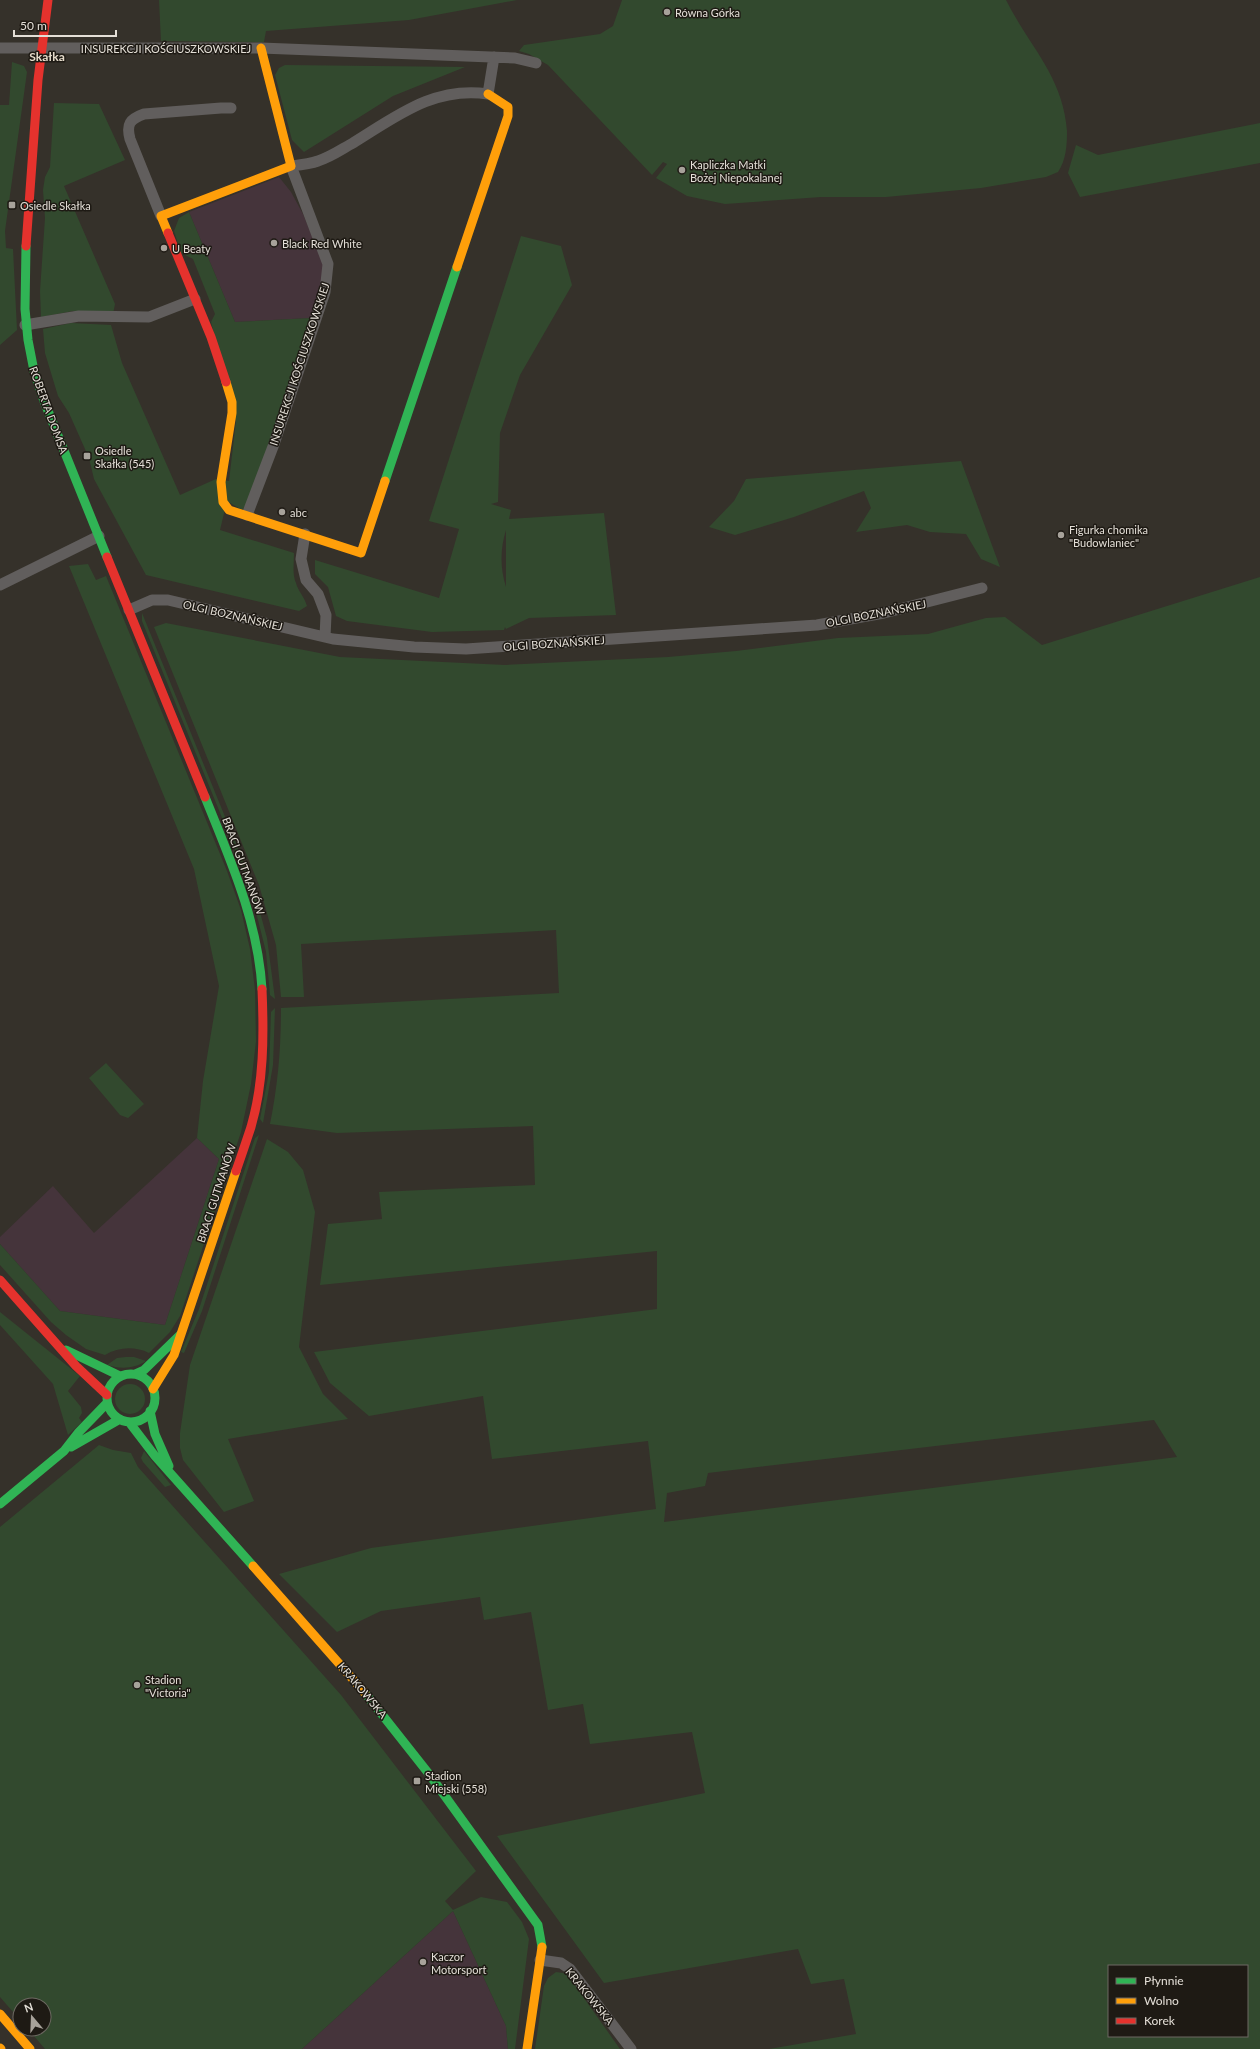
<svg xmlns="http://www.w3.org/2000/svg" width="1260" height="2049" font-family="Lato,sans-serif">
  <rect width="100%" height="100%" fill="#35312a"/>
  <path fill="#45343b" d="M 279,177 L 291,192 L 303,214 L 324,264 L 324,275 L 311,318 L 235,322 L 189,212 Z
    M 197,1138 L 219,1159 L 165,1325 L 60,1311 L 0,1244 L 0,1237 L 53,1186 L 94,1233 Z
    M 453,1911 L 506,2026 L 508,2049 L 302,2049 Z"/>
  <path fill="#32492e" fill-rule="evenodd" d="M 159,0 L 517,0 L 409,20 L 266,31 L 264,42 L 161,41 Z
    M 622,0 L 1006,0 C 1029,46 1063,76 1067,131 C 1067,146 1066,160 1058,172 L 1046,177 L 981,188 L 886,197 L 821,197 L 725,204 L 687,196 L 656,178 L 667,164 L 663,162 L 652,175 L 548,65 L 529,54 L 519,51 L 524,45 L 600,34 L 613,26 Z
    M 12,62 L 24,66 L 27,72 L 5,231 L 6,248 L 13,249 L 17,330 L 0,345 L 0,105 L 9,105 Z
    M 285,65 L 465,67 L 393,96 L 304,152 L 292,140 L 275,75 L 279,68 Z
    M 54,103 L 99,104 L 125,160 L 64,186 L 115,304 L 113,314 L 73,311 L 41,317 L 40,291 L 45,218 L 43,190 L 45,177 L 50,167 Z
    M 1260,123 L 1260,163 L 1080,197 L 1068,173 L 1076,145 L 1098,155 Z
    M 189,212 L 235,322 L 311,318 L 249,502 L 242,510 L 227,501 L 220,530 L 294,553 C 294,563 292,574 296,583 C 298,591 304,596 307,606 L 299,611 L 146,575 L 94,479 L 89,458 L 69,413 L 58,396 L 45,353 L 43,329 L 71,323 L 111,325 L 122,363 L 180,495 L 216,479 L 229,481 L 236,421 L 211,322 L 215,314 L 193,259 L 181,253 L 174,231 L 179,218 Z
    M 521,236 L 561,246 L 572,285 L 520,375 L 500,433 L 498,502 L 491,504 L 511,510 L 509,519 L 604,513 L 616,615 L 529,618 L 506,629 L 505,627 L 504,630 L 432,632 L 347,621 L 336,616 L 328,587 L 315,574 L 315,560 L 439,598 L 459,529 L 429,521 ZM 506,530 L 506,587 C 500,568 500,549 506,530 Z
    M 961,461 L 1000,567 L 981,559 L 966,534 L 930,532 L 907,525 L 856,532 L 871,508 L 864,491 L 794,517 L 735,535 L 709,527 L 734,501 L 746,479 Z
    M 88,564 L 96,580 L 106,576 L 227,871 L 241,910 L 250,949 L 255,990 L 256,1041 L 251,1084 L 241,1132 L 180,1316 L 170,1332 L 149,1353 C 135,1346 118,1347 105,1355 L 86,1349 L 66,1335 L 51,1322 L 0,1265 L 0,1244 L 60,1311 L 165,1325 L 219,1159 L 197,1138 L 203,1081 L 219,986 L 194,869 L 69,566 Z
    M 1260,577 L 1260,2049 L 769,2049 L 856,2034 L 844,1979 L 811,1984 L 798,1949 L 604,1983 L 497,1836 L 705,1793 L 692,1732 L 590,1744 L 583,1704 L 548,1710 L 531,1612 L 484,1620 L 480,1597 L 381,1611 L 337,1632 L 279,1574 L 371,1548 L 656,1509 L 648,1441 L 492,1459 L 483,1396 L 369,1416 L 330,1383 L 314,1352 L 657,1309 L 657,1251 L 320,1285 L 328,1224 L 382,1219 L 379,1192 L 535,1185 L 533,1126 L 337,1133 L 270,1124 C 278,1085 281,1048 281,1008 L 559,993 L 556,930 L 301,944 L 304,997 L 281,997 L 276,945 L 259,885 L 154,627 L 166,623 L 340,657 L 505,665 L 668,657 L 736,651 L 838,638 L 928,634 L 986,618 L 1005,617 L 1042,645 ZM 1154,1420 L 1177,1457 L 664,1522 L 667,1493 L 705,1486 L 708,1473 ZM 1109,1966 L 1247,1966 L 1247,2036 L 1109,2036 Z
    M 142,613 L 252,883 L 267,938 L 275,999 L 270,995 L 266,952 L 249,884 L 142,621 Z
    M 275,1008 L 273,1065 L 263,1123 L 260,1119 L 269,1072 L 271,1012 Z
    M 106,1063 L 144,1104 L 128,1118 L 120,1115 L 89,1078 Z
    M 259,1135 L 202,1311 L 184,1353 L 181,1352 L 199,1309 L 255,1138 Z
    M 267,1139 L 288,1152 L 303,1170 L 315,1212 L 299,1347 L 323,1394 L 348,1419 L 228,1439 L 254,1501 L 224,1512 L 183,1460 L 180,1448 L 180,1433 L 190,1365 Z
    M 0,1312 L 80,1376 L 68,1391 L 81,1407 L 82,1413 L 79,1418 L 82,1422 L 68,1435 L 53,1384 L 0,1325 Z
    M 126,1357 L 134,1357 L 146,1361 C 134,1369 120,1369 107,1365 L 117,1358 Z
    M115 1399a15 15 0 1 1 30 0a15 15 0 1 1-30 0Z
    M 99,1445 L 113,1450 L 131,1453 L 138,1467 L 341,1695 L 476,1871 L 445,1901 L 453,1910 L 481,1897 L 507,1902 L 522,1922 L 529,1939 L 515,2049 L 508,2049 L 506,2026 L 453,1911 L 302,2049 L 45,2049 L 28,2029 L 44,2029 L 44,2005 L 20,2005 L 20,2020 L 0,1997 L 0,1527 Z
    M 144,1451 L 171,1485 L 165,1487 L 143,1462 L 141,1458 Z
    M 556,1972 L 563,1973 L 569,1977 L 620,2049 L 535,2049 L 544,1986 L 548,1978 Z"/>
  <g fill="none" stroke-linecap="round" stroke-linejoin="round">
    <path stroke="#615e5d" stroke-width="11" d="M 0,48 L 261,48 L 515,58 L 536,63
      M 161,216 L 130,139 C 126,124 130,119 144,114 L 221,108 L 231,108
      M 25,325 L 79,316 L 149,317 L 195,299
      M 247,515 L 274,444 L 325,292 L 328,264 L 291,166 C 300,165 310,164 318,161 C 331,157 342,149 353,143 C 397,116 434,86 488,94 L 494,57
      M 305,534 L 301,559 L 306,580 L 318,594 L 326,615 L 325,637
      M 0,585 L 99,536
      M 129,610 L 152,600 L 168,600 L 333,639 L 414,647 L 466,649 L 817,625 L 884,613 L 982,588
      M 540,1960 L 561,1963 L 570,1969 L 631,2049"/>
    <path stroke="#30b455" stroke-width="9" d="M 26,246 L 25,309 L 28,340 L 34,371 L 44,401 L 107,557
      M 385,481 L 457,267
      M 205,797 C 230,859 258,921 262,989
      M 66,1350 L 120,1376
      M 135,1374 L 144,1370 L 180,1335
      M107 1398a24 24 0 1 1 48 0a24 24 0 1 1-48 0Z
      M 150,1411 L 155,1434 L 169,1466
      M 129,1422 L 155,1456 L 253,1566
      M 71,1447 L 120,1419
      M 0,1504 L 64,1451 L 78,1433 L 107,1403
      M 365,1693 L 429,1774 L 538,1925 L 542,1947"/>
    <path stroke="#ff9f0a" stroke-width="9" d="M 168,233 L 161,216 L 291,166 L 261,48
      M 457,267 L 508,116 L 508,107 L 488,94
      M 226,382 L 232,402 L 232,413 L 221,482 L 223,502 L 229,510 L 361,553 L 385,481
      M 153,1389 L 174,1355 L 236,1171
      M 253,1566 L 365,1693
      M 0,2014 L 30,2049
      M 0,2048 L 1,2049
      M 527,2049 L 542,1947"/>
    <path stroke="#e5322d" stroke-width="9" d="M 168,233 L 211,337 L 226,382
      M 26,246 L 38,80 L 48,0
      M 107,557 L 205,797
      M 236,1171 C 241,1157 246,1142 251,1127 C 264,1083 264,1035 262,989
      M 0,1280 L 76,1366 L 107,1395"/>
  </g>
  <g fill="#a7a29a" stroke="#1e1a14" stroke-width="1.5">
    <circle cx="667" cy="12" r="4"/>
    <circle cx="682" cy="170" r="4"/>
    <rect x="8" y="201" width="8" height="8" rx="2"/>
    <circle cx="274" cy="243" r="4"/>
    <circle cx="164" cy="248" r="4"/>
    <rect x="83" y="452" width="8" height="8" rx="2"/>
    <circle cx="282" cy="512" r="4"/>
    <circle cx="1061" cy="535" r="4"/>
    <circle cx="137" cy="1685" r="4"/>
    <rect x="413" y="1777" width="8" height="8" rx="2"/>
    <circle cx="423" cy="1962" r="4"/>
  </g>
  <g text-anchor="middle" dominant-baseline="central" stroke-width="3" stroke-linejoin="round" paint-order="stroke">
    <g font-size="11" fill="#e4dfd7" stroke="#1e1a14" text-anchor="start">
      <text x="675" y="12">Równa Górka</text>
      <text x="690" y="164">Kapliczka Matki<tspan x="690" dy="13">Bożej Niepokalanej</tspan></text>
      <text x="20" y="205">Osiedle Skałka</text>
      <text x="282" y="243">Black Red White</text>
      <text x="172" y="248">U Beaty</text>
      <text x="95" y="450">Osiedle<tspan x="95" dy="13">Skałka (545)</tspan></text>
      <text x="290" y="512">abc</text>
      <text x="1069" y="529">Figurka chomika<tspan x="1069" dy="13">"Budowlaniec"</tspan></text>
      <text x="145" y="1679">Stadion<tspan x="145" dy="13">"Victoria"</tspan></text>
      <text x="425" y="1775">Stadion<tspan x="425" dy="13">Miejski (558)</tspan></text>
      <text x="431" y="1956">Kaczor<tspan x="431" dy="13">Motorsport</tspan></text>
    </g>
    <g font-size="11" fill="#e4dfd7" stroke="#1e1a14">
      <text x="166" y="48">INSUREKCJI KOŚCIUSZKOWSKIEJ</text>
      <text transform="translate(299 364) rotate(-72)">INSUREKCJI KOŚCIUSZKOWSKIEJ</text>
      <text transform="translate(49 410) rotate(70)">ROBERTA DOMSA</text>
      <text transform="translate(876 613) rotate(-11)">OLGI BOZNAŃSKIEJ</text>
      <text transform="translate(233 615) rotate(13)">OLGI BOZNAŃSKIEJ</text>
      <text transform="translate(554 643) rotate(-4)">OLGI BOZNAŃSKIEJ</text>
      <text transform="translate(244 866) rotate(70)">BRACI GUTMANÓW</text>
      <text transform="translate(216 1193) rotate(-72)">BRACI GUTMANÓW</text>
      <text transform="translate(363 1690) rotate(50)">KRAKOWSKA</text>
      <text transform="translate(590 1996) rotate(51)">KRAKOWSKA</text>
    </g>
    <g font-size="12" font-weight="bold" fill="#e4dac9" stroke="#1e1a14">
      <text x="47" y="56">Skałka</text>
    </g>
  </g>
  <rect x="1108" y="1965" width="140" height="72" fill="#1e1a14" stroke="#6d6962"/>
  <rect x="1116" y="1978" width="20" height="6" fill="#30b455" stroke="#6d6962"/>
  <text x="1144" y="1985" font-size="12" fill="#e4dfd7">Płynnie</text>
  <rect x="1116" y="1998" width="20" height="6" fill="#ff9f0a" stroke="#6d6962"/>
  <text x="1144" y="2005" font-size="12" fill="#e4dfd7">Wolno</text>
  <rect x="1116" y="2018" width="20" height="6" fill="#e5322d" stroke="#6d6962"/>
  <text x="1144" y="2025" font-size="12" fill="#e4dfd7">Korek</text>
  <g transform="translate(32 2017) rotate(341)"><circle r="19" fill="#1e1a14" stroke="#6d6962"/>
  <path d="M0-3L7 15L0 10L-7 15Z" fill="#a7a29a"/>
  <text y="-6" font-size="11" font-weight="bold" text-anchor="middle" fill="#e4dfd7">N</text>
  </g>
  <path d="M14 30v6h102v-6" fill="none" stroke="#e4dfd7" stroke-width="2"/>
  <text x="20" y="30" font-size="12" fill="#e4dfd7" stroke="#1e1a14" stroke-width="3" paint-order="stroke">50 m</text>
</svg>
